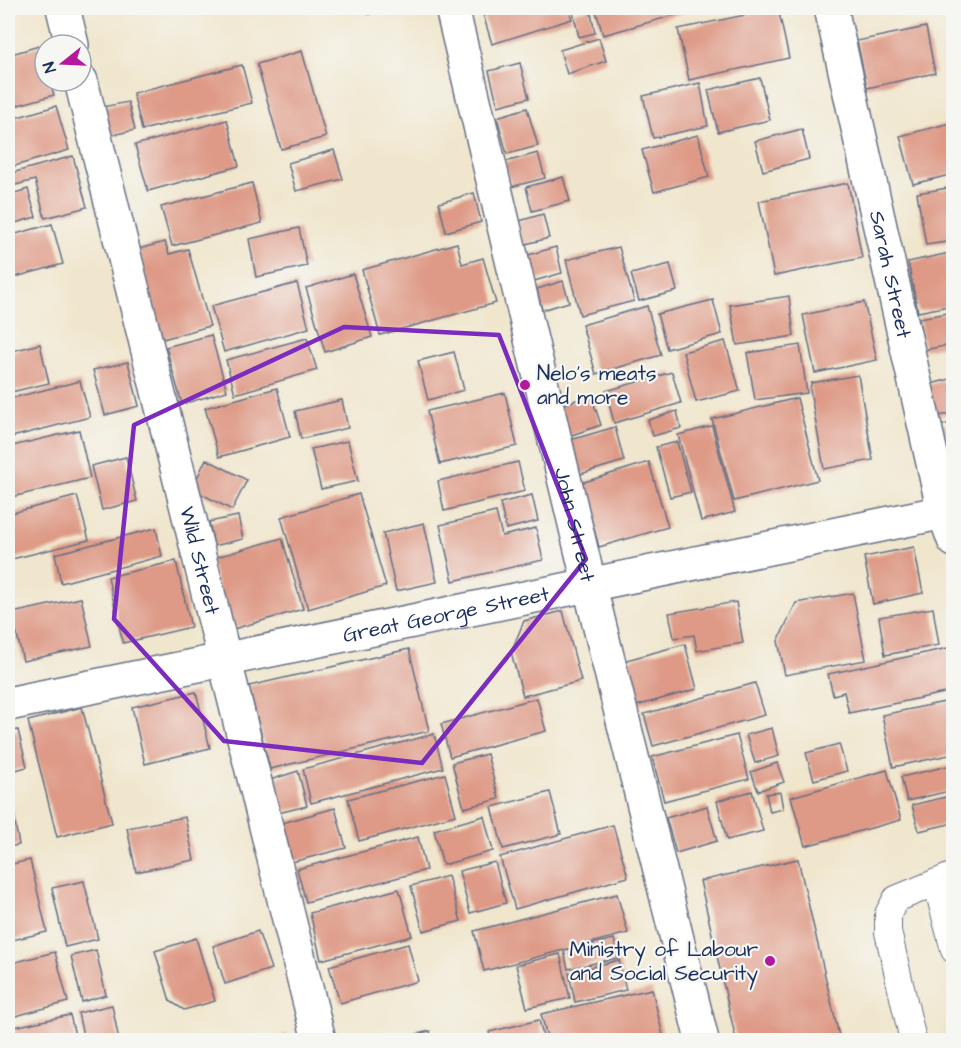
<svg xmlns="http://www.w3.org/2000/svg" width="961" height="1048" font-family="'Architects Daughter',sans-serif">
  <rect width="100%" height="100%" fill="#f6f6f2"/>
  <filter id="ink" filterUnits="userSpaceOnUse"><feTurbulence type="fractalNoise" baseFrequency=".0167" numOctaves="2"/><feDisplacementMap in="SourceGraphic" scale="12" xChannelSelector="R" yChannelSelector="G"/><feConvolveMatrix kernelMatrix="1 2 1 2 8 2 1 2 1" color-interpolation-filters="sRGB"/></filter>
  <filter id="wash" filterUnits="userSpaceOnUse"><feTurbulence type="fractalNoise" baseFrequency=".008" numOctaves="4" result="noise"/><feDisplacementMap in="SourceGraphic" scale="24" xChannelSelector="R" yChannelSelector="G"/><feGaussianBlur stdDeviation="1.35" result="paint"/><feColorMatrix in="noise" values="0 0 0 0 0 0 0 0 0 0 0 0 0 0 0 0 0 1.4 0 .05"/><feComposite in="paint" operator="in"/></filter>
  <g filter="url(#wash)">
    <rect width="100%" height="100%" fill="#f0e6cd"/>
    <g id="blocks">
      <path fill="#de9a86" d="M 367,8 L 394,8 L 395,9 L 368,14 Z
        M 495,8 L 568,8 L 572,19 L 492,44 L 482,11 Z
        M 590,8 L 595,33 L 579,37 L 573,12 Z
        M 595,8 L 685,8 L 686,12 L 603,35 Z
        M 778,8 L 789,58 L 689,80 L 678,29 Z
        M 926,27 L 935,73 L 867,88 L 857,41 Z
        M 599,38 L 606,61 L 567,74 L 560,50 Z
        M 39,46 L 45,65 L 45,81 L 50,81 L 54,95 L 8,108 L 8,55 Z
        M 302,51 L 326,137 L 281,149 L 257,64 Z
        M 520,63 L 529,98 L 498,106 L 489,71 Z
        M 242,65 L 252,103 L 142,130 L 133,93 Z
        M 760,78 L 770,120 L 718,132 L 708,90 Z
        M 700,83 L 708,126 L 653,138 L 643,96 Z
        M 128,102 L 135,130 L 108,136 L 102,107 Z
        M 56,106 L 69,150 L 8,168 L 8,120 Z
        M 527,108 L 538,146 L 507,154 L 497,117 Z
        M 227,120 L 239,166 L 148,191 L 135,145 Z
        M 954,122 L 954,174 L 913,184 L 900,136 Z
        M 802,129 L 809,159 L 763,171 L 755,141 Z
        M 698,135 L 709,177 L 654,192 L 642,150 Z
        M 334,150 L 343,179 L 296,191 L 288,163 Z
        M 538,153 L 545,178 L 511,187 L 505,162 Z
        M 73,156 L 87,207 L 45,218 L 35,180 L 8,187 L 8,174 Z
        M 563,177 L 570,201 L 532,211 L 526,187 Z
        M 252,183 L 262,223 L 172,246 L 161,207 Z
        M 848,183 L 862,258 L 774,276 L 759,201 Z
        M 954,187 L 954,241 L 926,245 L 917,193 Z
        M 28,189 L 36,217 L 8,225 L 8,195 Z
        M 474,193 L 481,222 L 446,232 L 439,203 Z
        M 543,214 L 549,238 L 522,245 L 516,222 Z
        M 52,224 L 63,264 L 8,279 L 8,236 Z
        M 299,228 L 307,266 L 256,277 L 249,239 Z
        M 165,242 L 169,254 L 188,249 L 210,326 L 163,339 L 138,249 Z
        M 457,243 L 462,264 L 483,258 L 496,303 L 380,335 L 362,270 Z
        M 556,247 L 562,273 L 534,281 L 528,255 Z
        M 619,247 L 634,301 L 580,315 L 566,260 Z
        M 954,252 L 954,305 L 918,312 L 908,262 Z
        M 670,264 L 677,291 L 639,301 L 631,274 Z
        M 353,274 L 372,337 L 325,352 L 306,288 Z
        M 563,281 L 569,302 L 542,310 L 537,289 Z
        M 297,283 L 309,328 L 224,352 L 211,306 Z
        M 789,296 L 794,336 L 737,345 L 730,305 Z
        M 713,300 L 722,334 L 667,349 L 657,314 Z
        M 864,302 L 877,360 L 815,373 L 803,315 Z
        M 647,306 L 661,355 L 596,374 L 582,325 Z
        M 954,312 L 954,344 L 924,350 L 919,318 Z
        M 211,335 L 227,391 L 182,404 L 166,347 Z
        M 307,338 L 317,370 L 235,394 L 226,360 Z
        M 725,341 L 740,391 L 696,402 L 683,352 Z
        M 40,344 L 49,383 L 11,392 L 8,377 L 8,352 Z
        M 800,345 L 807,393 L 755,400 L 747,353 Z
        M 454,352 L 464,390 L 428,400 L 418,361 Z
        M 128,362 L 139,406 L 105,415 L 93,370 Z
        M 672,372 L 681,403 L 614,423 L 606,391 Z
        M 858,375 L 873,460 L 824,469 L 810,390 L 811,383 Z
        M 954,378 L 954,413 L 934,417 L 927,385 Z
        M 80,381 L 90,417 L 8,438 L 8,399 Z
        M 277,388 L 290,437 L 219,457 L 205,408 Z
        M 505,393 L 517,446 L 440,464 L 427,411 Z
        M 591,395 L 601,425 L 566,437 L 556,407 Z
        M 797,398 L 818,480 L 734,501 L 712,419 Z
        M 342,400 L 348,428 L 301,439 L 295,411 Z
        M 677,411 L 681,428 L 653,436 L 648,420 Z
        M 954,422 L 954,472 L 949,473 L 936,427 Z
        M 712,426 L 735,512 L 701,521 L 678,435 Z
        M 615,427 L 624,461 L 577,475 L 567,441 Z
        M 79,430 L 90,478 L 8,498 L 8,447 Z
        M 348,441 L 358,481 L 321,489 L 311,449 Z
        M 677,442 L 691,492 L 670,497 L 656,447 Z
        M 126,457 L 137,501 L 102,510 L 91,466 Z
        M 206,459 L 247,480 L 232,510 L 192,489 Z
        M 518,462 L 525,491 L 444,511 L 438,481 Z
        M 649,462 L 668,527 L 599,547 L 581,483 Z
        M 359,494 L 386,586 L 308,609 L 281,517 Z
        M 532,495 L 538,521 L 506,529 L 500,503 Z
        M 77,496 L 89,540 L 8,560 L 8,514 Z
        M 496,512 L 502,536 L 536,528 L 543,560 L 453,581 L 440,525 Z
        M 238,516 L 243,539 L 214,546 L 209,522 Z
        M 424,523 L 437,582 L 396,591 L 383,533 Z
        M 156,528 L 162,556 L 61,583 L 55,554 Z
        M 282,538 L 303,609 L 230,630 L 210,559 Z
        M 914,547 L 923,593 L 873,604 L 864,557 Z
        M 176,561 L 191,627 L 123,643 L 108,577 Z
        M 853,593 L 866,660 L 785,675 L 778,641 L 796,603 Z
        M 81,598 L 92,646 L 23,661 L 12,613 Z
        M 736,602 L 743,643 L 697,651 L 694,635 L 674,638 L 669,613 Z
        M 933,608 L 939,645 L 885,655 L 879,617 Z
        M 563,611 L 581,681 L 523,696 L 511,652 L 524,621 Z
        M 685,644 L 697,689 L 636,706 L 623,661 Z
        M 948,648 L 954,691 L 849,713 L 844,692 L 833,695 L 828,674 Z
        M 409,649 L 429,731 L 270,769 L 249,686 Z
        M 755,683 L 765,715 L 653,746 L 644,714 Z
        M 196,692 L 210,748 L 145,764 L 132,707 Z
        M 537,698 L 546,731 L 450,757 L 441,724 Z
        M 954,700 L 954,754 L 893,767 L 882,715 Z
        M 82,707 L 112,823 L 57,837 L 28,721 Z
        M 772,728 L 779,756 L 755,763 L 746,735 Z
        M 18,730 L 27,767 L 8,772 L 8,732 Z
        M 434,734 L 443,768 L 311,803 L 303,769 Z
        M 737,735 L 749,779 L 664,801 L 652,757 Z
        M 839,744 L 847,771 L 814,780 L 806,753 Z
        M 487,754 L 499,799 L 464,808 L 452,763 Z
        M 777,763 L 784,782 L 758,791 L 751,772 Z
        M 952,765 L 954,790 L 907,801 L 901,777 Z
        M 887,770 L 901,820 L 805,846 L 791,797 Z
        M 298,771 L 307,806 L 278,813 L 270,780 Z
        M 445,774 L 456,815 L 359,841 L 348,799 Z
        M 752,791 L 763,831 L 727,840 L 717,801 Z
        M 550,792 L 561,834 L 503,849 L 492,807 Z
        M 780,792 L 783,809 L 770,812 L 766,794 Z
        M 954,795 L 954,823 L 919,831 L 912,805 Z
        M 12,806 L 19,845 L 8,847 L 8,807 Z
        M 707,806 L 717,841 L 676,853 L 666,818 Z
        M 335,808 L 346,848 L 292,862 L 282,823 Z
        M 484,816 L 493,851 L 443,865 L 434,830 Z
        M 185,817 L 194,860 L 136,872 L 127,828 Z
        M 613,825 L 628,877 L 515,909 L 500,857 Z
        M 418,837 L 426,870 L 306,902 L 297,869 Z
        M 798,859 L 840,1040 L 736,1040 L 700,881 Z
        M 30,860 L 47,932 L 8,941 L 8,865 Z
        M 495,862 L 506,903 L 470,913 L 459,871 Z
        M 448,876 L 461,921 L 423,931 L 411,886 Z
        M 84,881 L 98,939 L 65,947 L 52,888 Z
        M 399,889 L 412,936 L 321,960 L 310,913 Z
        M 617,894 L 628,933 L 484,971 L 474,931 Z
        M 258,931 L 271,969 L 225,984 L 213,946 Z
        M 196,938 L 215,1001 L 184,1010 L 170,1001 L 155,951 Z
        M 614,939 L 618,958 L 568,969 L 564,951 Z
        M 408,944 L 418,981 L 340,1003 L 329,966 Z
        M 96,950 L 106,995 L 82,1002 L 71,956 Z
        M 55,952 L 68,1002 L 8,1018 L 8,964 Z
        M 560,954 L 570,998 L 527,1008 L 516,965 Z
        M 619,960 L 626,990 L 575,1002 L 569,973 Z
        M 652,989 L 664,1040 L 548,1040 L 541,1014 Z
        M 112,1005 L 119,1040 L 84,1040 L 78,1013 Z
        M 70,1015 L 76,1039 L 17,1040 L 14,1027 Z
        M 539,1020 L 544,1040 L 491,1040 L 489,1032 Z
        M 430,1031 L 432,1040 L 392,1040 Z
        M 287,1034 L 288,1040 L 266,1040 Z"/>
    </g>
  </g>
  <g filter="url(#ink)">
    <use href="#blocks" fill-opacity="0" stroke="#666f85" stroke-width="1.5"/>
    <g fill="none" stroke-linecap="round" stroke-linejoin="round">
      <g stroke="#666f85" stroke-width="28">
        <path id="lane" d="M 936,882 L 954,950
          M 913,1040 L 888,932 L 888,914 L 896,899 L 954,875"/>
      </g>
      <g stroke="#666f85" stroke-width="36">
        <g id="street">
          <path d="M 63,8 L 72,45"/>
          <path id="s1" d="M 452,8 L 589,583 L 702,1040"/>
          <path id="s2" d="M 831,8 L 944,512 L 954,540"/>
          <path id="s3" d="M 81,81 L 319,1040"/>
          <path id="s4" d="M 8,704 L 954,510"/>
        </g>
      </g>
      <use href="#lane" stroke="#fff" stroke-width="26"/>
      <use href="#street" stroke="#fff" stroke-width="33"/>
    </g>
  </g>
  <path fill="none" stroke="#7b2cbf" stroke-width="4.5" stroke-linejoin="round" d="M 344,327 L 499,335 L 586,559 L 422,763 L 224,741 L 114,619 L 134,425 Z"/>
  <g fill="#b5179e" stroke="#f6f6f2" stroke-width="2">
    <circle cx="525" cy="385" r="6"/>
    <circle cx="770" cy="961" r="6"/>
  </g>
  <g text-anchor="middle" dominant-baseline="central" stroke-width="4.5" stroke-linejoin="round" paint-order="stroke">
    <g font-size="21" fill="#1b2f5e" stroke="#f6f6f2">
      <text stroke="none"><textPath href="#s2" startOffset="273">Sarah Street</textPath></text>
      <text stroke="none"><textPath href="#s1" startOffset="531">John Street</textPath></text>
      <text stroke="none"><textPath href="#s3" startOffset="494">Wild Street</textPath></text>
      <text stroke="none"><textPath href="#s4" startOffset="447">Great George Street</textPath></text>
    </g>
    <g font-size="21" fill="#1b2f5e" stroke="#f6f6f2" text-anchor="start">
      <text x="537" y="373">Nelo’s meats<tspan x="537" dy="24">and more</tspan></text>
      <text x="758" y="949" text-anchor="end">Ministry of Labour<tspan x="758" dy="24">and Social Security</tspan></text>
    </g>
  </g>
  <rect width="961" height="1048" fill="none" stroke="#f6f6f2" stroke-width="30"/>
  <g transform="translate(63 63) rotate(252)"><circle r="28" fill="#f6f6f2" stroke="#9ea6b7" stroke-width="1.5"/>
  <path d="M0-4.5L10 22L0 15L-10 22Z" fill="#b5179e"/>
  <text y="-9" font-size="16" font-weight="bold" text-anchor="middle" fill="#1b2f5e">N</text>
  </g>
</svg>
